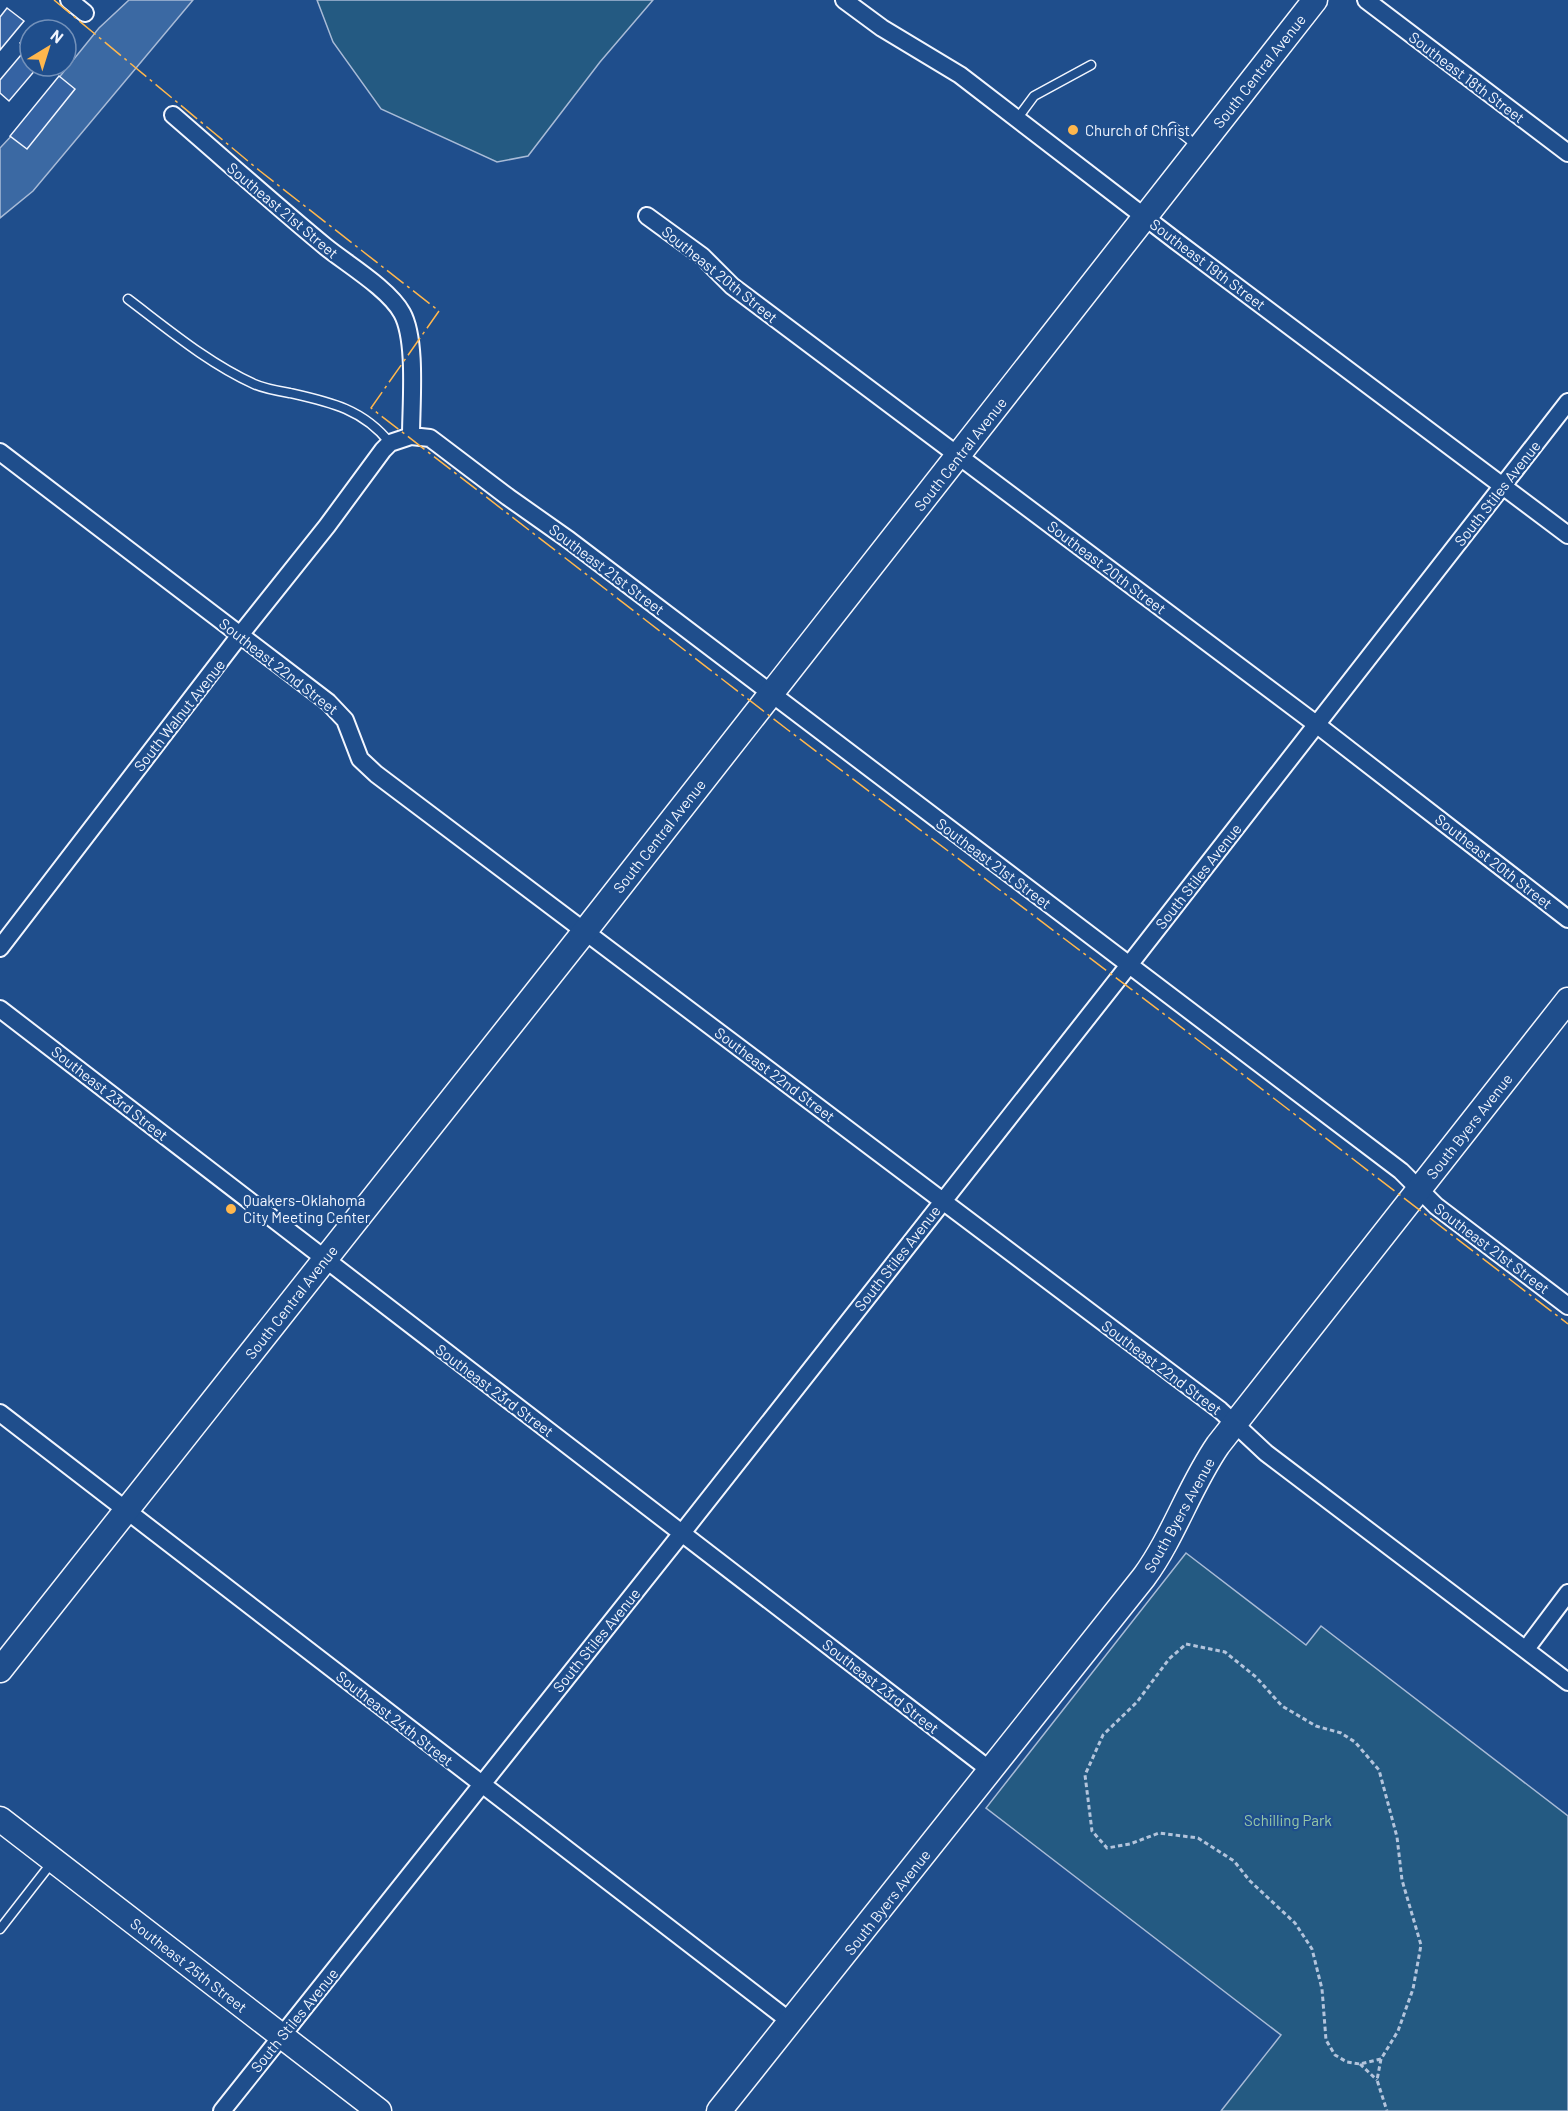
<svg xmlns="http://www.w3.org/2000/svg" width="1568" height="2111" font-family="Barlow,sans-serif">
  <rect width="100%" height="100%" fill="#1f4e8c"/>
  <path fill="#245a82" stroke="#a8bbd7" stroke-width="1.5" d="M 317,0 L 653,0 L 600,62 L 528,156 L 497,162 L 381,109 L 333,42 Z
    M 1186,1553 L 1306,1645 L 1321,1626 L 1568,1816 L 1568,2111 L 1221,2111 L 1281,2035 L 986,1808 Z"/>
  <path fill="#3b69a3" stroke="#a8bbd7" stroke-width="1.5" d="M 129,0 L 193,0 L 33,191 L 0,218 L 0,148 L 15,132 L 99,28 Z"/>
  <path fill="#3563a3" stroke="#f2f6ff" stroke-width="1.5" d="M 7,8 L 24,21 L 0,50 L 0,17 Z
    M 30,31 L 30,52 L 20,43 Z
    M 21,55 L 30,62 L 30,66 L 37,68 L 9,101 L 0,93 L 0,80 Z
    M 59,76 L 75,89 L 27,149 L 10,136 Z"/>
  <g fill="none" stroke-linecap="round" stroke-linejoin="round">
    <g stroke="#f2f6ff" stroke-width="11">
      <path id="lane" d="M 1017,119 L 1034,96 L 1091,65
        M 1173,127 L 1199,147
        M 128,299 C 169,330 208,363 254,384 C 265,389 278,391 290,393 C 330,402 363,409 390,443
        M 0,1929 L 53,1861"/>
    </g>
    <g stroke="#f2f6ff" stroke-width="20">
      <path id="street" d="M 69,0 L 85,13
        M 844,0 L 882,28 L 960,75 L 1176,241 L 1568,535
        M 1366,0 L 1568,153
        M 173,115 C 224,159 274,204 326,247 C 347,264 389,289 402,313 C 417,340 411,404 411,436
        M 647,216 L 702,256 L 732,286 L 1316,724 L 1568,919
        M 0,452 L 328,702 L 345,720 L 360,759 L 376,774 L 1220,1410 L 1266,1453 L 1568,1682
        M 0,948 L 240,635 L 327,526 L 383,450 L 390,443 L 411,436 L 430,438 L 438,444 L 508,497 L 569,540 L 1401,1171 L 1436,1206 L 1568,1306
        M 0,1009 L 990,1770
        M 0,1413 L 791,2022
        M 1526,1649 L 1568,1593
        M 222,2111 L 682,1533 L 1129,965 L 1568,402"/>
    </g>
    <g stroke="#f2f6ff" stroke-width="27">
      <path id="secondary" d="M 0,1670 L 585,931 L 1315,0
        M 0,1819 L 379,2111
        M 719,2111 L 1144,1577 C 1174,1536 1189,1487 1218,1445 L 1568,1000"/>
    </g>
    <path stroke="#b3c4dc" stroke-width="3" stroke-dasharray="4.5 3" stroke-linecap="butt" d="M 1186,1644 L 1225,1652 L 1256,1677 L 1282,1706 L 1316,1726 L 1341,1733 L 1355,1742 L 1379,1770 L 1397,1837 L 1402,1880 L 1421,1945 L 1413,1989 L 1398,2031 L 1381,2059 L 1360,2064 L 1347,2062 L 1335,2055 L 1326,2040 L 1322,1989 L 1312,1949 L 1295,1923 L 1250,1881 L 1234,1861 L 1198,1838 L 1159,1833 L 1130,1844 L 1107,1848 L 1092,1831 L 1085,1775 L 1103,1735 L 1137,1702 L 1169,1659 Z
      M 1381,2059 L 1377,2080 L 1387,2111
      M 1360,2064 L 1377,2080"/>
    <use href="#lane" stroke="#1f4e8c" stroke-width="8"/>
    <use href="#street" stroke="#1f4e8c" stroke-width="16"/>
    <use href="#secondary" stroke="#1f4e8c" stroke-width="24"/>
    <path stroke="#ffb74d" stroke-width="1.5" stroke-dasharray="21 4.5 3 4.5" stroke-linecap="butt" d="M 54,0 L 260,171 L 439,311 L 371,408 L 788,730 L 1160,1011 L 1568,1324"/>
  </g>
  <g fill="#ffb74d" stroke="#1f4e8c" stroke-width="2">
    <circle cx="1073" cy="130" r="6"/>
    <circle cx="231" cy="1209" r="6"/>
  </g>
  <g text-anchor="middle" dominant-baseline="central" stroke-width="4.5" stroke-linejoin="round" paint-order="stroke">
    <g font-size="15" fill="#f2f6ff" stroke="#1f4e8c">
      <text transform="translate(1259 71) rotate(-52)">South Central Avenue</text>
      <text transform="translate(1467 77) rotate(37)">Southeast 18th Street</text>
      <text transform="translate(283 210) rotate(40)">Southeast 21st Street</text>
      <text transform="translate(1208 264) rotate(37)">Southeast 19th Street</text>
      <text transform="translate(720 274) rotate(39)">Southeast 20th Street</text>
      <text transform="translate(960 454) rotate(-52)">South Central Avenue</text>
      <text transform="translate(1497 493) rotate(-52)">South Stiles Avenue</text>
      <text transform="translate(1107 567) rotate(37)">Southeast 20th Street</text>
      <text transform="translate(607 569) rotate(37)">Southeast 21st Street</text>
      <text transform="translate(279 666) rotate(38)">Southeast 22nd Street</text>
      <text transform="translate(179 715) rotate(-52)">South Walnut Avenue</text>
      <text transform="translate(659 836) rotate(-52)">South Central Avenue</text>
      <text transform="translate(1494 861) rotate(38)">Southeast 20th Street</text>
      <text transform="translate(994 863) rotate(37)">Southeast 21st Street</text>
      <text transform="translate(1198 876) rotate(-52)">South Stiles Avenue</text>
      <text transform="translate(775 1074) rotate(37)">Southeast 22nd Street</text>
      <text transform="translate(110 1093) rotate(38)">Southeast 23rd Street</text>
      <text transform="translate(1469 1126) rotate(-52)">South Byers Avenue</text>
      <text transform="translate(1492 1248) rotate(37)">Southeast 21st Street</text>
      <text transform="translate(897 1258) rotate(-52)">South Stiles Avenue</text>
      <text transform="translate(291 1302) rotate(-52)">South Central Avenue</text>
      <text transform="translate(1162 1367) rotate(37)">Southeast 22nd Street</text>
      <text transform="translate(495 1390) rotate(37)">Southeast 23rd Street</text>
      <text transform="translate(1179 1515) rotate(-61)">South Byers Avenue</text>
      <text transform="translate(596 1640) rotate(-51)">South Stiles Avenue</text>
      <text transform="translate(881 1686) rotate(38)">Southeast 23rd Street</text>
      <text transform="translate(395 1718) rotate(38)">Southeast 24th Street</text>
      <text transform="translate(887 1902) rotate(-52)">South Byers Avenue</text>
      <text transform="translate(189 1965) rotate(38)">Southeast 25th Street</text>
      <text transform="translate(294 2020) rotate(-51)">South Stiles Avenue</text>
    </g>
    <g font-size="15" fill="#f2f6ff" stroke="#1f4e8c" text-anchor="start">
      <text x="1085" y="130">Church of Christ</text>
      <text x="243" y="1200">Quakers-Oklahoma<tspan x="243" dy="17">City Meeting Center</tspan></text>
    </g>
    <g font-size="15" fill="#97c8a6" stroke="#1f4e8c">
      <text x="1288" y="1820">Schilling Park</text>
    </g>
  </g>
  <g transform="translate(48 48) rotate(38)"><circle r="28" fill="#1f4e8c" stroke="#7391ba" stroke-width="1.5"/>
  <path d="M0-4.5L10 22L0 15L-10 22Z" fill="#ffb74d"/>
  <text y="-9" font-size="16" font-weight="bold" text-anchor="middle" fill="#f2f6ff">N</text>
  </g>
</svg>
